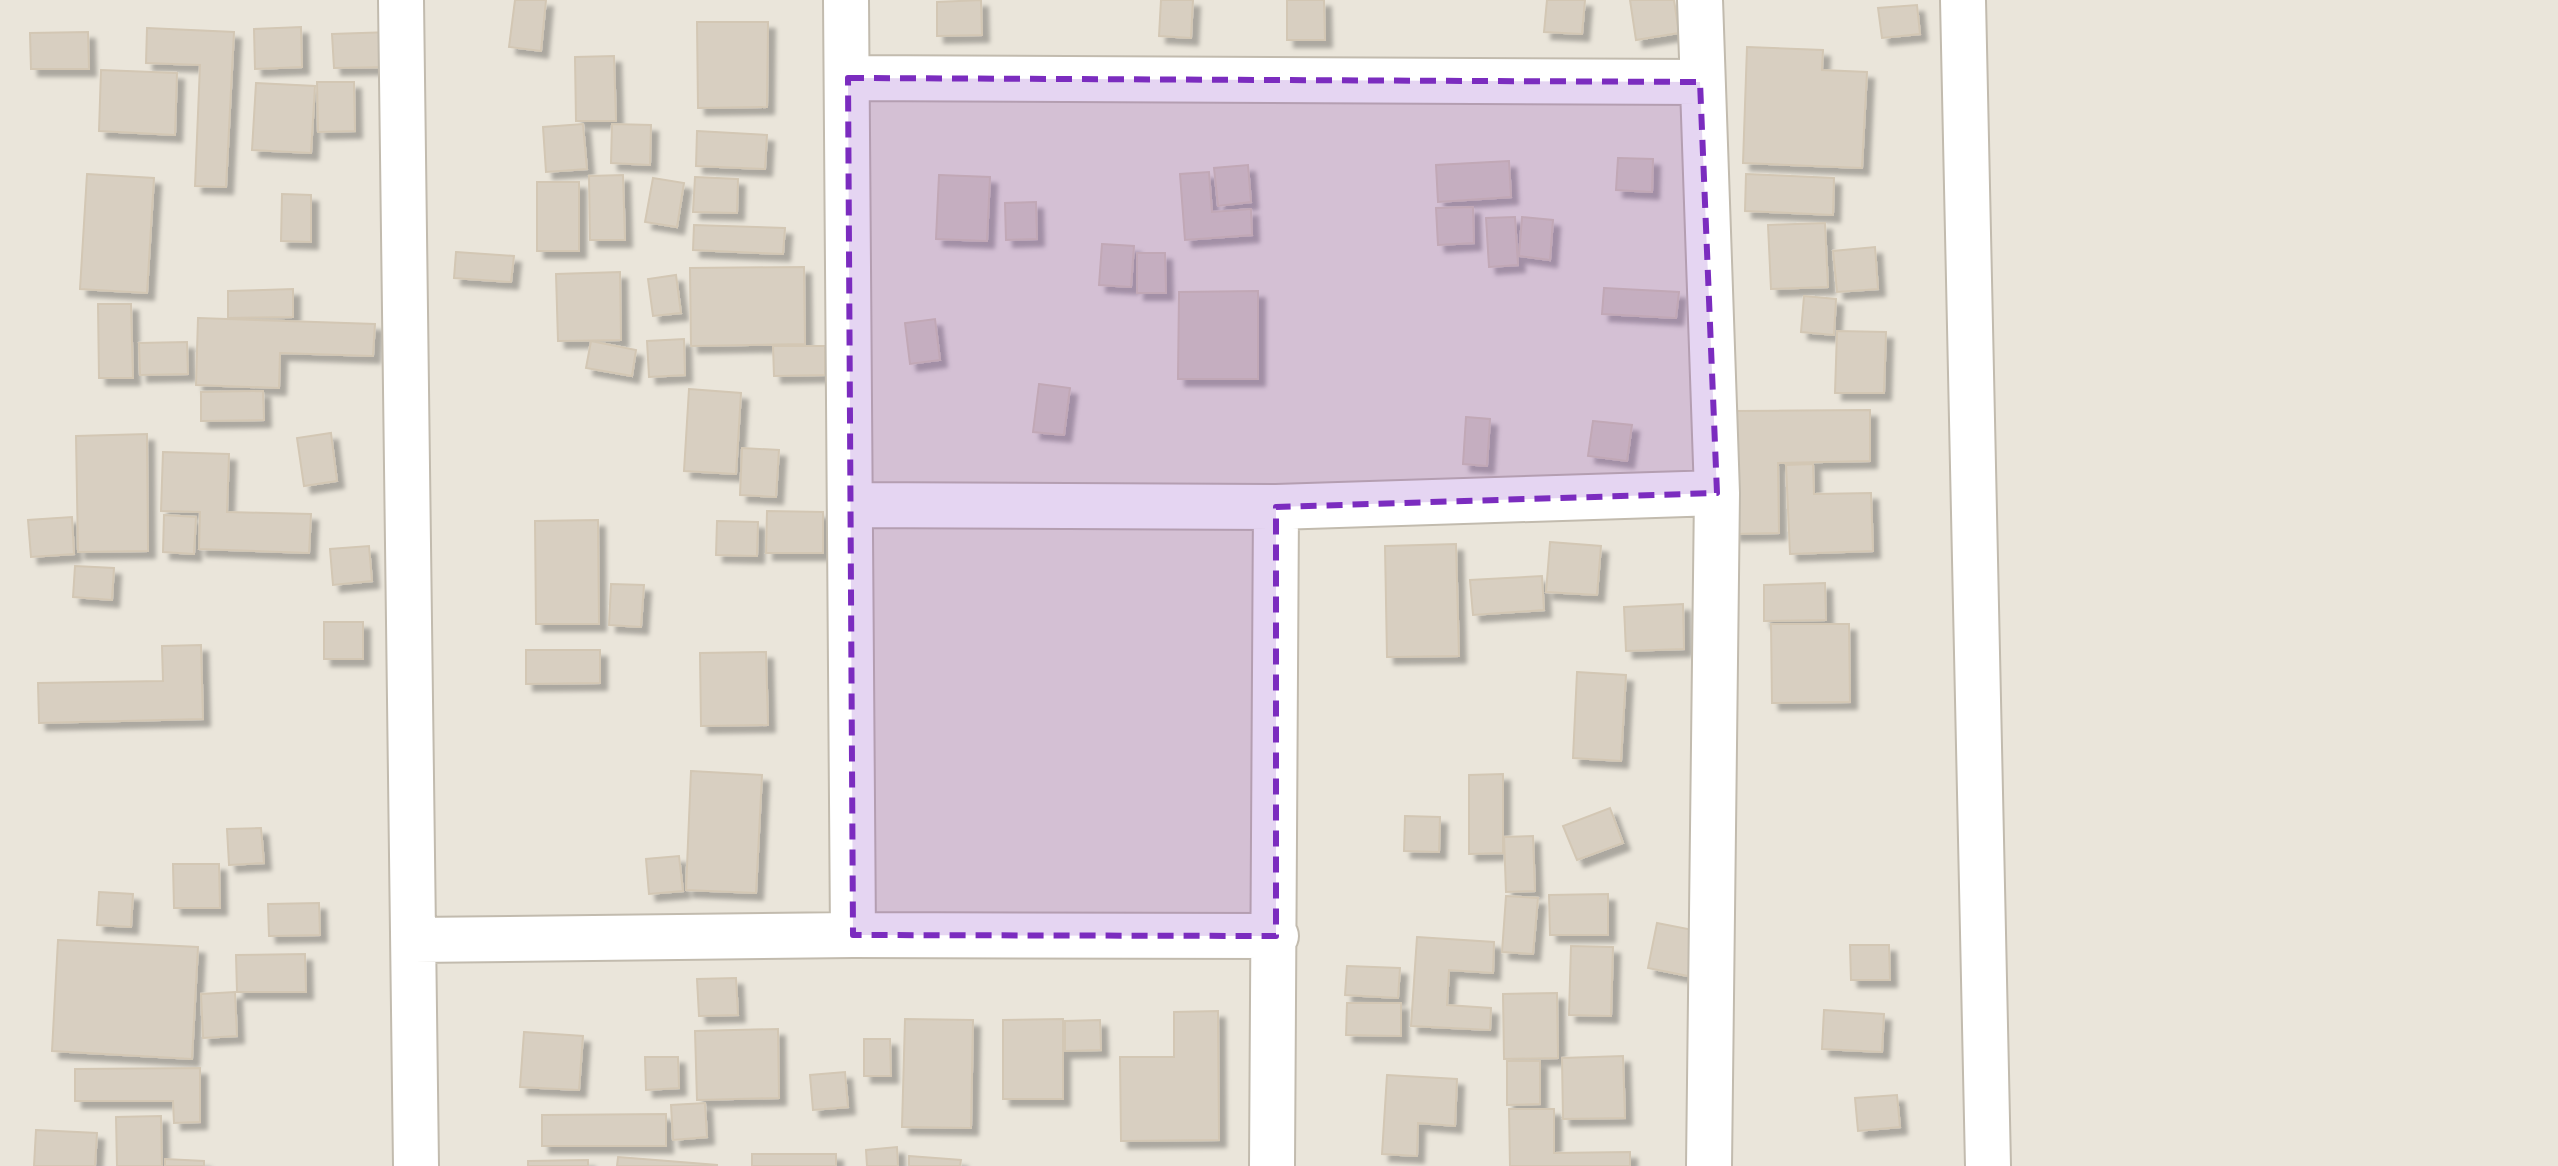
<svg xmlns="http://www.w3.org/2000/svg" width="2558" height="1166" font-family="Ubuntu,sans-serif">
  <defs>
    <filter id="shadow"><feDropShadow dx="7" dy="7" stdDeviation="2" flood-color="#0004"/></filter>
  </defs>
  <rect width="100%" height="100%" fill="#f6f3ec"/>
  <path fill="#eae5da" d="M 0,0 L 2558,0 L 2558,1166 L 0,1166 Z"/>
  <path fill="#d8cfc1" stroke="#d3c7b4" stroke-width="2" filter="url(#shadow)" d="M 515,0 L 546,0 L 541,51 L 509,47 Z
    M 981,0 L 982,35 L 937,36 L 937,2 Z
    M 1161,0 L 1193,0 L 1191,38 L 1159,36 Z
    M 1287,0 L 1324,0 L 1325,40 L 1287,40 Z
    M 1547,0 L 1585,0 L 1582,34 L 1544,32 Z
    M 1630,0 L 1674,0 L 1679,33 L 1636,40 Z
    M 1917,5 L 1920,34 L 1882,38 L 1878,8 Z
    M 697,22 L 768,22 L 767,107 L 698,108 Z
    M 301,27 L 302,67 L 255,69 L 254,29 Z
    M 147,28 L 234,32 L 226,187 L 195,186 L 200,65 L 146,63 Z
    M 88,32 L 89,69 L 31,69 L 30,33 Z
    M 391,32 L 393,67 L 334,68 L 332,34 Z
    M 1747,47 L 1823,50 L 1822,70 L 1867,72 L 1862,168 L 1743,163 Z
    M 614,56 L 616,121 L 576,121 L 575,57 Z
    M 101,70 L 177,73 L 175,135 L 99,131 Z
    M 317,82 L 354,82 L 355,131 L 318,132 Z
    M 256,83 L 315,86 L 311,153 L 252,150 Z
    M 583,124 L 587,169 L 546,172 L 543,127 Z
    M 612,124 L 651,125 L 650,165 L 611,163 Z
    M 697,131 L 767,135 L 765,169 L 696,166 Z
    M 1618,158 L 1653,159 L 1652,192 L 1616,190 Z
    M 1509,161 L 1511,197 L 1438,202 L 1436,165 Z
    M 1248,165 L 1251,202 L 1218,206 L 1214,168 Z
    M 1209,172 L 1212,212 L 1251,209 L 1252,235 L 1185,240 L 1180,174 Z
    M 87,174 L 154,178 L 147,293 L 80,289 Z
    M 1746,174 L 1834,178 L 1833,215 L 1745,211 Z
    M 623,175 L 625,240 L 590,240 L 589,176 Z
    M 939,175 L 990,177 L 987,241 L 936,239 Z
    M 695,177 L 738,179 L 737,213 L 693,212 Z
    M 653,178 L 684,183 L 677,227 L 645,222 Z
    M 537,182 L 579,182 L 579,251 L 537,251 Z
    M 282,194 L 311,195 L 311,242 L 281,241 Z
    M 1036,202 L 1037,239 L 1006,240 L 1005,203 Z
    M 1473,207 L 1474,243 L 1438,245 L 1436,208 Z
    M 1515,217 L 1518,265 L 1489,267 L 1486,218 Z
    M 1522,217 L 1553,220 L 1550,260 L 1519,256 Z
    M 1825,223 L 1828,287 L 1771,289 L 1768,225 Z
    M 694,225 L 785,228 L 783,254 L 693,250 Z
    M 1102,244 L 1134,246 L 1131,287 L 1099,285 Z
    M 1875,247 L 1878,289 L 1837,292 L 1833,251 Z
    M 456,252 L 514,256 L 511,282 L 454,278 Z
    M 1137,253 L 1165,253 L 1166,293 L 1137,293 Z
    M 804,267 L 805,344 L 691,346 L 690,268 Z
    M 620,272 L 621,340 L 558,341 L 556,274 Z
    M 676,275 L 681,313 L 653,316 L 648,279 Z
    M 1604,288 L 1679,292 L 1676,318 L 1602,314 Z
    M 293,289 L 293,317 L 228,318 L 228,291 Z
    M 1258,291 L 1258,379 L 1178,379 L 1179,292 Z
    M 1804,296 L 1836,299 L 1834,335 L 1801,332 Z
    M 98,304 L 131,304 L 133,378 L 99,378 Z
    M 198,318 L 375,324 L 373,356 L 280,353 L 279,388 L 196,385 Z
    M 935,319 L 940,360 L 910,364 L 905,323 Z
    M 1837,331 L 1886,332 L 1884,393 L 1835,393 Z
    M 684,339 L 685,375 L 649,377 L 647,341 Z
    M 591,341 L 636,350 L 632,376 L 586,368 Z
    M 187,342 L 188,374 L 140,375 L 139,343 Z
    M 773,346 L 825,346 L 825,375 L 774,376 Z
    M 1039,384 L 1070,388 L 1064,435 L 1033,432 Z
    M 689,389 L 741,393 L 736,474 L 684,471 Z
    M 263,391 L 264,420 L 201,421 L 201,392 Z
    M 1870,410 L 1870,461 L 1778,463 L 1779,533 L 1733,534 L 1732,411 Z
    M 1466,417 L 1490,419 L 1487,466 L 1463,464 Z
    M 1593,421 L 1632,425 L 1627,461 L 1588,456 Z
    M 331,433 L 337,481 L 304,486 L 297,438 Z
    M 147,434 L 148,551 L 78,552 L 76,436 Z
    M 742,448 L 779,450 L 776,497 L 740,495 Z
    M 163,452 L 229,454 L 227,512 L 311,514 L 309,553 L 199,549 L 200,512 L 161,511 Z
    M 1813,464 L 1814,494 L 1871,493 L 1873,551 L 1790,554 L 1786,465 Z
    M 767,511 L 823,512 L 823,553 L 766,553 Z
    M 164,515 L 196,517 L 194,554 L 163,552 Z
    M 72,517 L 74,554 L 31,557 L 28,520 Z
    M 598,520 L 599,624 L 536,624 L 535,521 Z
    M 717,521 L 758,522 L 757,556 L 716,555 Z
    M 1550,542 L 1601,546 L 1597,595 L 1546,592 Z
    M 1456,544 L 1459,656 L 1387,657 L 1385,546 Z
    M 369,546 L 372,581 L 333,585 L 330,549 Z
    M 75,566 L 114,568 L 112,600 L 73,597 Z
    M 1542,576 L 1544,610 L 1473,615 L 1470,580 Z
    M 1825,583 L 1826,620 L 1764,621 L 1764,585 Z
    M 611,584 L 644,585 L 641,627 L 609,625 Z
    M 1683,604 L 1684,649 L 1626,651 L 1624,607 Z
    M 324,622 L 363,622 L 363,659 L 324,659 Z
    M 1771,624 L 1849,624 L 1850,702 L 1772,703 Z
    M 201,645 L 203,719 L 39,723 L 38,683 L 163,681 L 162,646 Z
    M 526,650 L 600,650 L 600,683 L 526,684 Z
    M 766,652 L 768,725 L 701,726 L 700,653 Z
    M 1577,672 L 1626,675 L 1621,761 L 1573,758 Z
    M 691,771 L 762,775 L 756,893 L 686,890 Z
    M 1503,774 L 1503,853 L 1469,854 L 1469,775 Z
    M 1610,808 L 1623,843 L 1577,860 L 1563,826 Z
    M 1405,816 L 1440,817 L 1439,852 L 1404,851 Z
    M 261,828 L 264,863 L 229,865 L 227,829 Z
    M 1533,836 L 1535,891 L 1506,892 L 1504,837 Z
    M 679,856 L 683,891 L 649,894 L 646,859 Z
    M 173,864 L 219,864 L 220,908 L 174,908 Z
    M 99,892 L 133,894 L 131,927 L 97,925 Z
    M 1608,894 L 1608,935 L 1550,935 L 1549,895 Z
    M 1506,896 L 1538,898 L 1533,954 L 1502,952 Z
    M 319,903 L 320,935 L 269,936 L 268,904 Z
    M 1657,923 L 1698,931 L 1688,976 L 1648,968 Z
    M 1417,937 L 1494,942 L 1493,973 L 1449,970 L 1447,1005 L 1491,1008 L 1490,1030 L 1411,1026 Z
    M 58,940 L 198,947 L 192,1059 L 52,1051 Z
    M 1850,945 L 1889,945 L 1890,980 L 1851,980 Z
    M 1571,946 L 1613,947 L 1611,1016 L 1569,1015 Z
    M 305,954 L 306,992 L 237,992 L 236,955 Z
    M 1347,966 L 1400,968 L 1398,998 L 1345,995 Z
    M 736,978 L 738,1015 L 699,1016 L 697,979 Z
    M 235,992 L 237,1036 L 203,1038 L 201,994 Z
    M 1557,993 L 1558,1058 L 1504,1059 L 1503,994 Z
    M 1347,1003 L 1401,1003 L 1401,1036 L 1346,1035 Z
    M 1824,1010 L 1884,1014 L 1882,1052 L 1822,1049 Z
    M 1218,1011 L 1219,1140 L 1121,1141 L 1120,1057 L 1174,1057 L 1174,1012 Z
    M 905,1019 L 973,1020 L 971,1128 L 902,1127 Z
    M 1063,1019 L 1063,1099 L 1003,1099 L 1003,1020 Z
    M 1100,1020 L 1101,1050 L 1065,1051 L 1065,1021 Z
    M 778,1029 L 779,1098 L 697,1100 L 695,1031 Z
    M 524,1032 L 583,1036 L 579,1090 L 520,1087 Z
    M 864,1039 L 890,1039 L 891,1076 L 864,1076 Z
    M 1623,1056 L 1625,1118 L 1563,1119 L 1562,1058 Z
    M 645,1057 L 678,1057 L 679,1088 L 646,1090 Z
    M 1507,1061 L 1540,1061 L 1540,1104 L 1507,1105 Z
    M 200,1068 L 200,1122 L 174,1123 L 173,1101 L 75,1101 L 75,1069 Z
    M 845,1072 L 848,1107 L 813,1110 L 810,1075 Z
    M 1387,1075 L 1457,1079 L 1455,1126 L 1418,1123 L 1417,1156 L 1382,1154 Z
    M 1897,1095 L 1900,1127 L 1858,1131 L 1855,1098 Z
    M 705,1103 L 707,1137 L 673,1140 L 671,1105 Z
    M 1509,1109 L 1554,1109 L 1554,1153 L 1630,1152 L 1630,1166 L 1510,1166 Z
    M 666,1114 L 666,1146 L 542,1146 L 542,1115 Z
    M 161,1116 L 162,1166 L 117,1166 L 116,1117 Z
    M 36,1130 L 97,1133 L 95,1166 L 34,1166 Z
    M 897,1147 L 898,1166 L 867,1166 L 866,1150 Z
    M 752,1154 L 836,1154 L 836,1166 L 752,1166 Z
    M 909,1156 L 961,1160 L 960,1166 L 909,1166 Z
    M 618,1157 L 717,1165 L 717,1166 L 617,1166 Z
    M 165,1159 L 204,1161 L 204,1166 L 165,1166 Z
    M 588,1160 L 588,1166 L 528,1166 L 528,1161 Z"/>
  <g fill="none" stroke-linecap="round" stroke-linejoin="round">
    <g stroke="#c2bbae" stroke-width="48">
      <path id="minor" d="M 401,0 L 416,1166
        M 846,0 L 853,935
        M 1700,0 L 1717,493 L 1709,1166
        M 1963,0 L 1988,1166
        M 848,78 L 1700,82
        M 851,505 L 1276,507 L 1717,493
        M 414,940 L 853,935 L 1276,936
        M 1272,1166 L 1276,507"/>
    </g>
    <use href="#minor" stroke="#fff" stroke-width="44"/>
  </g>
  <path fill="#7b2cbf" fill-opacity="0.2" stroke="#7b2cbf" stroke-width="6" stroke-dasharray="16 10" stroke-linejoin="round" d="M 848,78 L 1700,82 L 1717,493 L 1276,507 L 1276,936 L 853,935 Z"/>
</svg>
